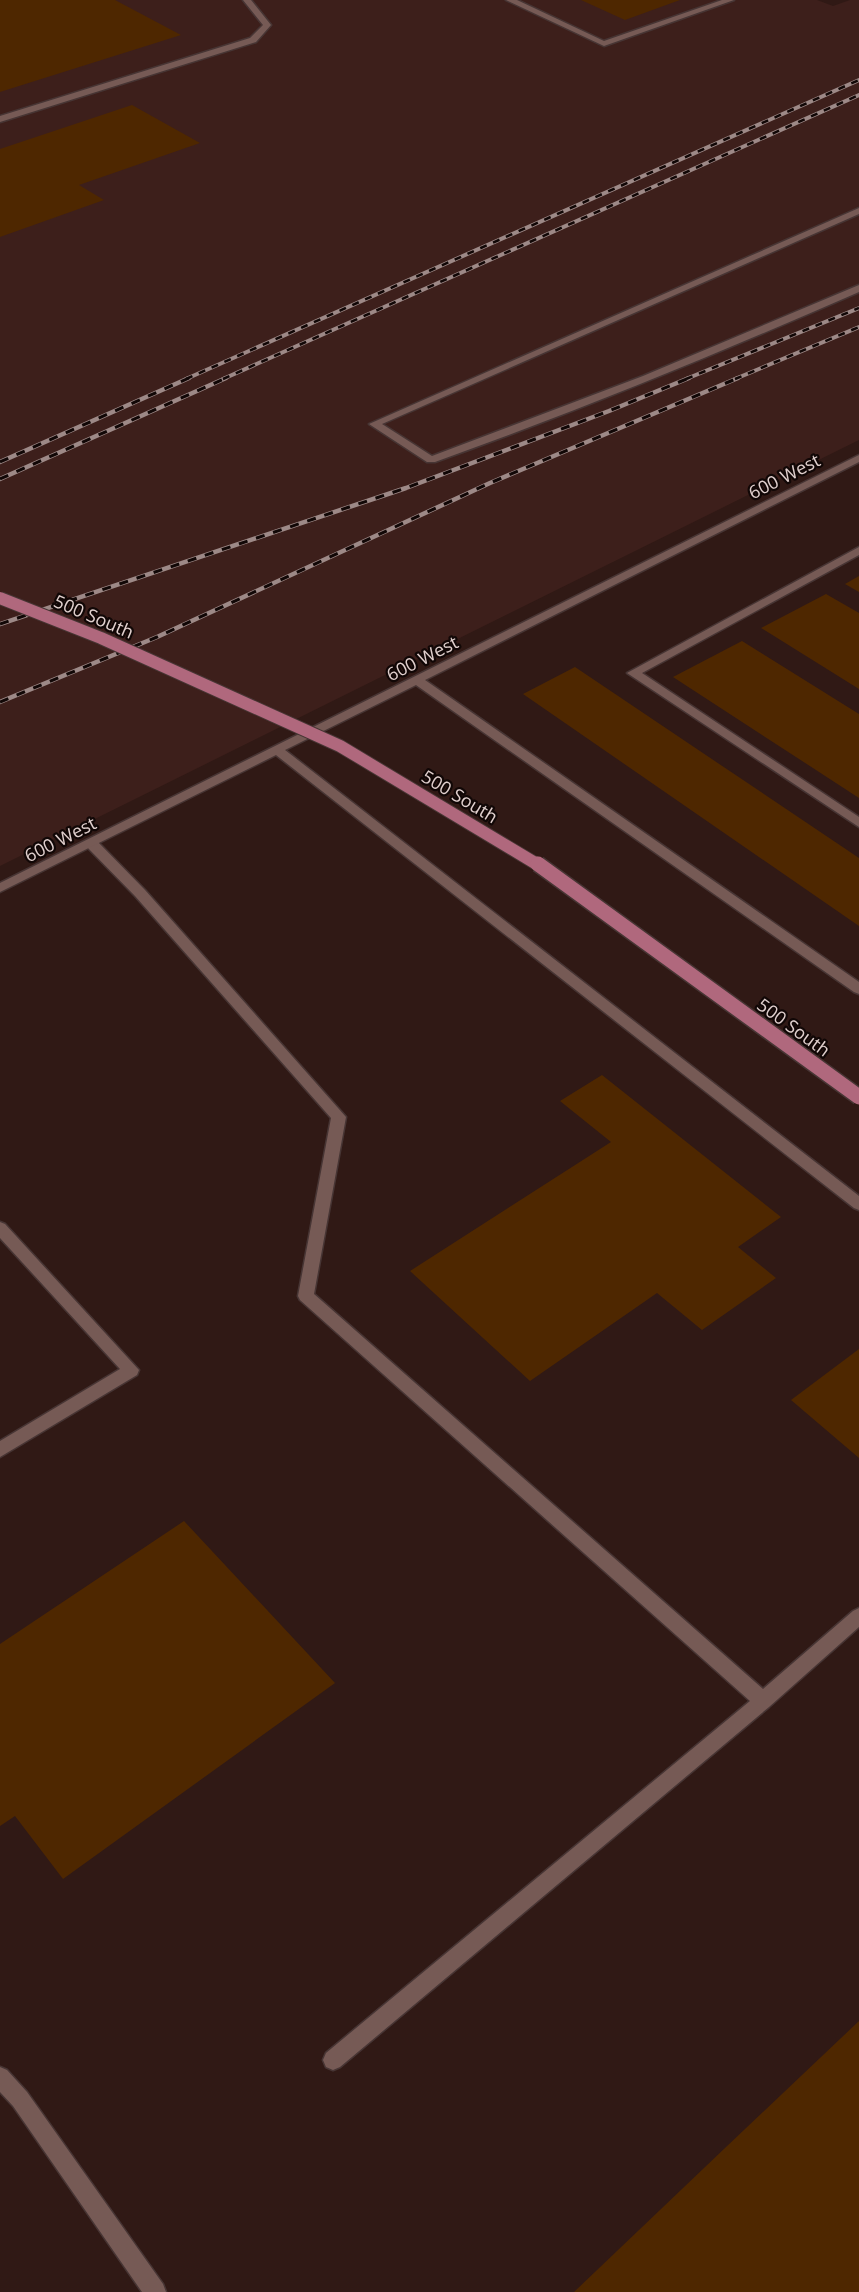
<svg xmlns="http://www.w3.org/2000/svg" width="859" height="2292" font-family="'Open Sans',sans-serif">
  <rect width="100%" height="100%" fill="#301915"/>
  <path fill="#3d1f1b" d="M 0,0 L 817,0 L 833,6 L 850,0 L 859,0 L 859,440 L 0,866 Z"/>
  <path fill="#4e2700" d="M 0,0 L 115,0 L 181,35 L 0,92 Z
    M 581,0 L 680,0 L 625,20 Z
    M 132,105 L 200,143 L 79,185 L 104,200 L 0,237 L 0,149 Z
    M 859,576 L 859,592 L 845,584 Z
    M 826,594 L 859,613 L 859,689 L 761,628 Z
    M 742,641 L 859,714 L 859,798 L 673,677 Z
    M 575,667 L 859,858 L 859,926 L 523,694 Z
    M 602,1075 L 781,1217 L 738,1247 L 776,1278 L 702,1330 L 657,1293 L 530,1381 L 410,1271 L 611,1142 L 560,1101 Z
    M 859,1349 L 859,1458 L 791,1400 Z
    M 184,1521 L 335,1683 L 63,1879 L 15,1816 L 0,1826 L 0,1644 Z
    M 859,2021 L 859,2292 L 574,2292 L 725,2148 Z"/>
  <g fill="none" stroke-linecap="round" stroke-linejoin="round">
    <g stroke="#473534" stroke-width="3">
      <path id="lane" d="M 243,0 L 251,0 L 271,25 L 256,42 L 0,122 L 0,116 L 250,38 L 263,25 Z
        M 506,0 L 517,0 L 604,41 L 722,0 L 734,0 L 604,46 Z
        M 859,208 L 859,214 L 382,424 L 432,456 L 643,376 L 859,285 L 859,292 C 719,353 578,411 435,462 L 427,462 L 369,424 Z
        M 859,547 L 859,555 L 642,673 L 859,817 L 859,827 L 627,673 Z
        M 91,839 L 96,840 L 145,890 L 346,1117 L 314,1294 L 763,1689 L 853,1611 L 859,1608 L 859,1627 L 769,1707 L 340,2067 L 333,2070 L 326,2067 L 323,2060 L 326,2053 L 750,1701 L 300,1300 L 298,1296 L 331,1118 L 135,896 L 86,846 L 84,843 Z
        M 0,1222 L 5,1224 L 139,1370 L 137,1375 L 0,1457 L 0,1441 L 120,1369 L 0,1238 Z
        M 0,2067 L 7,2070 L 27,2092 L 163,2284 L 166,2292 L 142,2292 L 13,2106 L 0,2092 Z"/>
    </g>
    <g stroke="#473534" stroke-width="3">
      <path id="street" d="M 859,455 L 859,462 L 425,680 L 859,982 L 859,994 L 854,992 L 416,685 L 285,750 L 859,1196 L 859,1210 L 854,1208 L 276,755 L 0,892 L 0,883 Z"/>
    </g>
    <use href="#lane" fill="#765a55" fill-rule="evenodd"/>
    <use href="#street" fill="#765a55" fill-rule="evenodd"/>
    <g stroke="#9d8987" stroke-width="4">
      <path id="rail-far1" d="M 186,379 L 859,80
        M 223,379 L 859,95
        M 686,379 L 859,308
        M 735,379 L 859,327"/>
    </g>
    <g stroke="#9d8987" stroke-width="4.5">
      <path id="rail" d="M 0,462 L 189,378
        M 0,479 L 226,378
        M 0,624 L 406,488 L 609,411 L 689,378
        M 0,702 L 157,637 L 490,483 L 738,378"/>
    </g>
    <use href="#rail-far1" stroke="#110706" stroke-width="2.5" stroke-dasharray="7" stroke-linecap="butt"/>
    <use href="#rail" stroke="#110706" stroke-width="3" stroke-dasharray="9" stroke-linecap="butt"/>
    <g stroke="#473534" stroke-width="14" stroke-linecap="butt">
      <path id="primary-bridge-far1" d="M 0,598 L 101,638 L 340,746 L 540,866"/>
    </g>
    <g stroke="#473534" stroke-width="18" stroke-linecap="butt">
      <path id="primary-bridge" d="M 538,864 L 859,1097"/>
    </g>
    <use href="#primary-bridge-far1" stroke="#b0687d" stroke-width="12"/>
    <use href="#primary-bridge" stroke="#b0687d" stroke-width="15"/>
  </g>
  <g text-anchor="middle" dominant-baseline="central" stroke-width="4.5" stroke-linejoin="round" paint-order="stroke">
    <g font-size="18" fill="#e1d0ce" stroke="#110706">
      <text transform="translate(784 476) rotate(-27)">600 West</text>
      <text transform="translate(94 616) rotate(23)">500 South</text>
      <text transform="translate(422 658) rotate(-27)">600 West</text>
      <text transform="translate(460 796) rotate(31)">500 South</text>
      <text transform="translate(60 839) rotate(-27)">600 West</text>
      <text transform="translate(794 1027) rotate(36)">500 South</text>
    </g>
  </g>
</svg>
